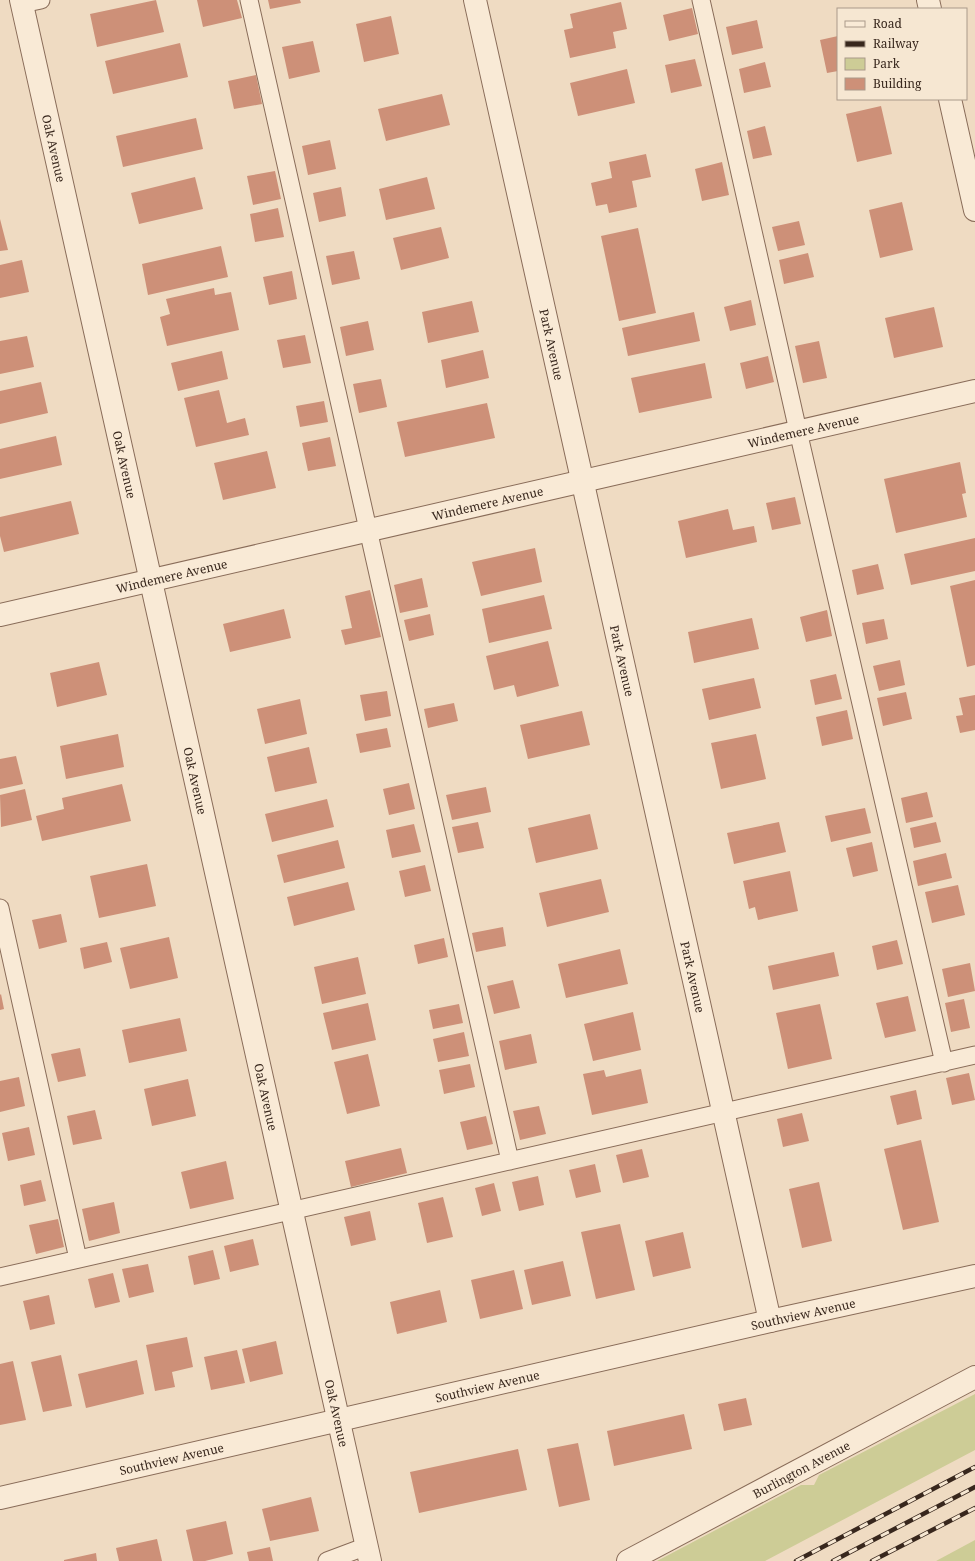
<svg xmlns="http://www.w3.org/2000/svg" width="975" height="1561" font-family="'Noto Serif',serif">
  <rect width="100%" height="100%" fill="#efdbc2"/>
  <path fill="#cdcc96" d="M 975,1394 L 975,1450 L 765,1561 L 657,1561 L 801,1485 L 814,1485 L 819,1475 Z
    M 975,1540 L 975,1561 L 936,1561 Z"/>
  <path fill="#cd9078" d="M 156,0 L 164,32 L 97,47 L 90,14 Z
    M 197,0 L 237,0 L 242,18 L 203,27 Z
    M 268,0 L 300,0 L 301,3 L 270,9 Z
    M 621,2 L 627,29 L 613,32 L 616,48 L 570,58 L 564,30 L 573,28 L 570,14 Z
    M 692,8 L 698,34 L 669,41 L 663,15 Z
    M 391,16 L 399,54 L 364,62 L 356,24 Z
    M 757,20 L 763,48 L 732,55 L 726,27 Z
    M 838,36 L 838,71 L 827,73 L 820,40 Z
    M 313,41 L 320,72 L 289,79 L 282,47 Z
    M 180,43 L 188,77 L 113,94 L 105,61 Z
    M 695,59 L 702,86 L 671,93 L 665,65 Z
    M 765,62 L 771,87 L 744,93 L 739,69 Z
    M 627,69 L 635,103 L 578,116 L 570,83 Z
    M 256,75 L 262,104 L 234,109 L 228,81 Z
    M 442,94 L 450,125 L 386,141 L 378,109 Z
    M 881,106 L 892,154 L 857,162 L 846,114 Z
    M 196,118 L 203,149 L 123,167 L 116,136 Z
    M 765,126 L 772,155 L 753,159 L 747,131 Z
    M 330,140 L 336,169 L 308,175 L 302,146 Z
    M 646,154 L 651,177 L 632,181 L 637,207 L 609,213 L 607,204 L 596,206 L 591,183 L 612,178 L 609,162 Z
    M 722,162 L 729,195 L 702,201 L 695,169 Z
    M 275,171 L 281,199 L 253,205 L 247,176 Z
    M 195,177 L 203,209 L 139,224 L 131,193 Z
    M 427,177 L 435,209 L 386,220 L 379,189 Z
    M 341,187 L 346,216 L 319,222 L 313,193 Z
    M 902,202 L 913,250 L 880,258 L 869,210 Z
    M 278,208 L 284,237 L 255,242 L 250,214 Z
    M 0,219 L 8,250 L 0,251 Z
    M 799,221 L 805,245 L 778,251 L 772,227 Z
    M 441,227 L 449,258 L 401,270 L 393,238 Z
    M 638,228 L 656,313 L 619,321 L 601,236 Z
    M 221,246 L 228,277 L 148,295 L 142,264 Z
    M 354,251 L 360,279 L 332,285 L 326,256 Z
    M 808,253 L 814,277 L 784,284 L 779,260 Z
    M 22,260 L 29,292 L 0,298 L 0,265 Z
    M 292,271 L 297,299 L 269,305 L 263,277 Z
    M 214,288 L 215,295 L 231,292 L 239,330 L 167,346 L 160,317 L 170,314 L 166,299 Z
    M 751,300 L 756,325 L 730,331 L 724,307 Z
    M 472,301 L 479,332 L 428,343 L 422,312 Z
    M 934,307 L 943,347 L 894,358 L 885,318 Z
    M 694,312 L 700,341 L 628,356 L 622,328 Z
    M 368,321 L 374,350 L 346,356 L 340,327 Z
    M 305,335 L 311,363 L 283,368 L 277,340 Z
    M 27,336 L 34,367 L 0,374 L 0,341 Z
    M 819,341 L 827,378 L 803,383 L 795,346 Z
    M 483,350 L 489,378 L 446,388 L 441,360 Z
    M 222,351 L 228,379 L 178,391 L 171,363 Z
    M 768,356 L 774,382 L 746,389 L 740,363 Z
    M 705,363 L 712,398 L 639,413 L 631,378 Z
    M 381,379 L 387,407 L 359,413 L 353,384 Z
    M 41,382 L 48,413 L 0,424 L 0,391 Z
    M 219,390 L 227,423 L 245,418 L 249,435 L 196,447 L 184,398 Z
    M 324,401 L 328,422 L 300,427 L 296,406 Z
    M 487,403 L 495,438 L 405,457 L 397,422 Z
    M 56,436 L 62,465 L 0,479 L 0,449 Z
    M 330,437 L 336,466 L 308,471 L 302,443 Z
    M 267,451 L 276,488 L 223,500 L 214,463 Z
    M 960,462 L 966,493 L 962,494 L 967,517 L 896,533 L 884,479 Z
    M 795,497 L 801,524 L 772,530 L 766,503 Z
    M 71,501 L 79,534 L 4,552 L 0,536 L 0,517 Z
    M 728,509 L 733,530 L 754,526 L 757,542 L 686,558 L 678,521 Z
    M 975,538 L 975,571 L 911,585 L 904,554 Z
    M 535,548 L 542,582 L 481,596 L 472,562 Z
    M 878,564 L 884,589 L 857,595 L 852,570 Z
    M 422,578 L 428,607 L 400,613 L 394,585 Z
    M 975,580 L 975,665 L 967,667 L 950,586 Z
    M 370,590 L 381,637 L 345,645 L 341,630 L 352,628 L 345,596 Z
    M 544,595 L 552,629 L 489,643 L 482,609 Z
    M 284,609 L 291,638 L 230,652 L 223,624 Z
    M 827,610 L 832,636 L 806,642 L 800,617 Z
    M 430,614 L 434,635 L 409,641 L 404,620 Z
    M 752,618 L 759,649 L 694,663 L 688,632 Z
    M 884,619 L 888,639 L 866,644 L 862,623 Z
    M 548,641 L 559,686 L 517,697 L 514,685 L 494,690 L 486,656 Z
    M 900,660 L 905,685 L 879,691 L 873,666 Z
    M 99,662 L 107,695 L 57,707 L 50,673 Z
    M 836,674 L 842,699 L 815,705 L 810,680 Z
    M 754,678 L 761,708 L 709,720 L 702,689 Z
    M 387,691 L 391,716 L 365,721 L 360,695 Z
    M 906,692 L 912,719 L 883,726 L 877,698 Z
    M 975,695 L 975,730 L 960,733 L 956,716 L 963,715 L 959,698 Z
    M 300,699 L 307,734 L 265,744 L 257,709 Z
    M 454,703 L 458,721 L 428,728 L 424,709 Z
    M 847,710 L 853,739 L 822,746 L 816,717 Z
    M 582,711 L 590,745 L 528,759 L 520,725 Z
    M 387,728 L 391,747 L 360,753 L 356,734 Z
    M 118,734 L 124,767 L 66,779 L 60,746 Z
    M 756,734 L 766,779 L 721,789 L 711,743 Z
    M 309,747 L 317,783 L 275,792 L 267,757 Z
    M 16,756 L 23,784 L 0,789 L 0,759 Z
    M 409,783 L 415,809 L 389,815 L 383,789 Z
    M 122,784 L 131,821 L 42,841 L 36,816 L 64,809 L 62,798 Z
    M 486,787 L 491,812 L 452,820 L 446,795 Z
    M 25,789 L 32,820 L 1,827 L 0,795 Z
    M 927,792 L 933,817 L 906,823 L 901,798 Z
    M 327,799 L 334,827 L 272,842 L 265,814 Z
    M 865,808 L 871,833 L 831,842 L 825,816 Z
    M 590,814 L 598,849 L 536,863 L 528,828 Z
    M 478,822 L 484,848 L 458,853 L 452,827 Z
    M 779,822 L 786,852 L 734,864 L 727,833 Z
    M 936,822 L 941,842 L 914,848 L 910,828 Z
    M 414,824 L 421,852 L 392,858 L 386,830 Z
    M 338,840 L 345,868 L 284,883 L 277,855 Z
    M 872,842 L 878,871 L 853,877 L 846,848 Z
    M 946,853 L 952,878 L 918,886 L 913,861 Z
    M 147,864 L 156,906 L 99,918 L 90,876 Z
    M 425,865 L 431,891 L 405,897 L 399,871 Z
    M 790,871 L 798,911 L 758,920 L 755,907 L 749,909 L 743,881 Z
    M 601,879 L 609,912 L 547,927 L 539,893 Z
    M 348,882 L 355,910 L 294,926 L 287,897 Z
    M 958,885 L 965,915 L 932,923 L 925,892 Z
    M 61,914 L 67,942 L 39,949 L 32,920 Z
    M 503,927 L 506,946 L 476,952 L 472,933 Z
    M 169,937 L 178,978 L 130,989 L 120,948 Z
    M 444,938 L 448,957 L 418,964 L 414,945 Z
    M 897,940 L 903,964 L 877,970 L 872,946 Z
    M 107,942 L 112,962 L 84,969 L 80,948 Z
    M 620,949 L 628,984 L 566,998 L 558,964 Z
    M 834,952 L 839,976 L 773,990 L 768,966 Z
    M 358,957 L 366,994 L 322,1004 L 314,967 Z
    M 970,963 L 975,991 L 948,997 L 942,969 Z
    M 513,980 L 520,1008 L 494,1014 L 487,986 Z
    M 1,994 L 4,1009 L 0,1010 L 0,995 Z
    M 908,996 L 916,1031 L 885,1038 L 876,1003 Z
    M 964,999 L 970,1028 L 951,1032 L 945,1003 Z
    M 368,1003 L 376,1040 L 332,1050 L 323,1013 Z
    M 459,1004 L 463,1023 L 433,1029 L 429,1010 Z
    M 820,1004 L 832,1059 L 788,1069 L 776,1013 Z
    M 633,1012 L 641,1050 L 593,1061 L 584,1024 Z
    M 180,1018 L 187,1051 L 129,1063 L 122,1030 Z
    M 464,1032 L 469,1056 L 438,1062 L 433,1039 Z
    M 531,1034 L 537,1063 L 505,1070 L 499,1041 Z
    M 80,1048 L 86,1076 L 58,1082 L 51,1054 Z
    M 368,1054 L 380,1106 L 347,1114 L 334,1062 Z
    M 470,1064 L 475,1087 L 444,1094 L 439,1070 Z
    M 641,1069 L 648,1103 L 592,1115 L 583,1074 L 604,1070 L 606,1077 Z
    M 969,1073 L 975,1100 L 952,1105 L 946,1078 Z
    M 19,1077 L 25,1106 L 0,1112 L 0,1081 Z
    M 188,1079 L 196,1116 L 152,1126 L 144,1089 Z
    M 916,1090 L 922,1119 L 897,1125 L 890,1096 Z
    M 539,1106 L 546,1134 L 520,1140 L 513,1111 Z
    M 95,1110 L 102,1139 L 73,1145 L 67,1116 Z
    M 802,1113 L 809,1141 L 783,1147 L 777,1119 Z
    M 486,1116 L 493,1144 L 467,1150 L 460,1122 Z
    M 29,1127 L 35,1155 L 8,1161 L 2,1133 Z
    M 921,1140 L 939,1222 L 903,1230 L 884,1149 Z
    M 401,1148 L 407,1173 L 351,1187 L 345,1161 Z
    M 642,1149 L 649,1177 L 623,1183 L 616,1155 Z
    M 226,1161 L 234,1199 L 190,1209 L 181,1172 Z
    M 595,1164 L 601,1192 L 576,1198 L 569,1170 Z
    M 538,1176 L 544,1205 L 519,1211 L 512,1182 Z
    M 41,1180 L 46,1201 L 24,1206 L 20,1185 Z
    M 819,1182 L 832,1241 L 802,1248 L 789,1189 Z
    M 494,1183 L 501,1211 L 482,1216 L 475,1188 Z
    M 443,1197 L 453,1237 L 427,1243 L 418,1203 Z
    M 114,1202 L 120,1233 L 89,1241 L 82,1209 Z
    M 370,1211 L 376,1240 L 351,1246 L 344,1217 Z
    M 58,1219 L 64,1247 L 36,1254 L 29,1225 Z
    M 620,1224 L 635,1290 L 596,1299 L 581,1232 Z
    M 683,1232 L 691,1268 L 653,1277 L 645,1241 Z
    M 253,1239 L 259,1265 L 230,1272 L 224,1246 Z
    M 213,1250 L 220,1279 L 194,1285 L 188,1256 Z
    M 563,1261 L 571,1296 L 532,1305 L 524,1270 Z
    M 148,1264 L 154,1292 L 129,1298 L 122,1269 Z
    M 514,1270 L 523,1309 L 480,1319 L 471,1280 Z
    M 113,1273 L 120,1302 L 95,1308 L 88,1279 Z
    M 440,1290 L 447,1322 L 397,1334 L 390,1302 Z
    M 49,1295 L 55,1324 L 30,1330 L 23,1301 Z
    M 187,1337 L 193,1367 L 172,1372 L 175,1387 L 155,1391 L 146,1345 Z
    M 276,1341 L 283,1374 L 250,1382 L 242,1349 Z
    M 237,1350 L 245,1383 L 211,1390 L 204,1357 Z
    M 61,1355 L 72,1406 L 43,1412 L 31,1362 Z
    M 137,1360 L 144,1394 L 86,1408 L 78,1374 Z
    M 13,1361 L 26,1420 L 0,1425 L 0,1364 Z
    M 746,1398 L 752,1425 L 724,1431 L 718,1404 Z
    M 684,1414 L 692,1449 L 614,1466 L 607,1431 Z
    M 578,1443 L 590,1500 L 559,1507 L 547,1449 Z
    M 518,1449 L 527,1490 L 419,1513 L 410,1472 Z
    M 311,1497 L 319,1531 L 270,1541 L 262,1509 Z
    M 226,1521 L 233,1554 L 205,1561 L 193,1561 L 186,1530 Z
    M 157,1539 L 162,1561 L 119,1561 L 116,1548 Z
    M 270,1547 L 273,1561 L 249,1561 L 247,1552 Z
    M 96,1553 L 97,1561 L 64,1561 L 64,1560 Z"/>
  <g fill="none" stroke-linecap="round" stroke-linejoin="round">
    <g stroke="#896c59" stroke-width="19">
      <path id="lane" d="M 249,0 L 510,1161
        M 701,0 L 798,431 L 944,1063
        M 22,4 L 41,0
        M 0,908 L 78,1259
        M 0,1277 L 975,1055
        M 327,1561 L 367,1546"/>
    </g>
    <g stroke="#896c59" stroke-width="24">
      <g id="street">
        <path id="s1" d="M 21,0 L 370,1561"/>
        <path id="s2" d="M 475,0 L 770,1321"/>
        <path d="M 928,0 L 930,9"/>
        <path d="M 950,99 L 975,210"/>
        <path id="s3" d="M 0,615 L 975,391"/>
        <path id="s4" d="M 0,1498 L 770,1321 L 975,1276"/>
        <path id="s5" d="M 628,1561 L 975,1377"/>
      </g>
    </g>
    <use href="#lane" stroke="#f9ead6" stroke-width="17"/>
    <use href="#street" stroke="#f9ead6" stroke-width="22"/>
    <g stroke="#38271d" stroke-width="4.5">
      <path id="rail" d="M 796,1561 L 975,1467
        M 833,1561 L 975,1487
        M 872,1561 L 975,1508"/>
    </g>
    <use href="#rail" stroke="#f6e7d2" stroke-width="3" stroke-dasharray="9" stroke-linecap="butt"/>
  </g>
  <g text-anchor="middle" dominant-baseline="central" stroke-width="3" stroke-linejoin="round" paint-order="stroke">
    <g font-size="12" fill="#38271d" stroke="#f6e7d2">
      <text stroke="none"><textPath href="#s1" startOffset="152">Oak Avenue</textPath></text>
      <text stroke="none"><textPath href="#s2" startOffset="353">Park Avenue</textPath></text>
      <text stroke="none"><textPath href="#s3" startOffset="824">Windemere Avenue</textPath></text>
      <text stroke="none"><textPath href="#s1" startOffset="476">Oak Avenue</textPath></text>
      <text stroke="none"><textPath href="#s3" startOffset="500">Windemere Avenue</textPath></text>
      <text stroke="none"><textPath href="#s3" startOffset="176">Windemere Avenue</textPath></text>
      <text stroke="none"><textPath href="#s2" startOffset="677">Park Avenue</textPath></text>
      <text stroke="none"><textPath href="#s1" startOffset="800">Oak Avenue</textPath></text>
      <text stroke="none"><textPath href="#s2" startOffset="1001">Park Avenue</textPath></text>
      <text stroke="none"><textPath href="#s1" startOffset="1124">Oak Avenue</textPath></text>
      <text stroke="none"><textPath href="#s4" startOffset="824">Southview Avenue</textPath></text>
      <text stroke="none"><textPath href="#s4" startOffset="500">Southview Avenue</textPath></text>
      <text stroke="none"><textPath href="#s1" startOffset="1448">Oak Avenue</textPath></text>
      <text stroke="none"><textPath href="#s4" startOffset="176">Southview Avenue</textPath></text>
      <text stroke="none"><textPath href="#s5" startOffset="196">Burlington Avenue</textPath></text>
    </g>
  </g>
  <rect x="837" y="8" width="130" height="92" fill="#f6e7d2" stroke="#aa9a8a"/>
  <rect x="845" y="21" width="20" height="6" fill="#f9ead6" stroke="#aa9a8a"/>
  <text x="873" y="28" font-size="12" fill="#38271d">Road</text>
  <rect x="845" y="41" width="20" height="6" fill="#38271d" stroke="#aa9a8a"/>
  <text x="873" y="48" font-size="12" fill="#38271d">Railway</text>
  <rect x="845" y="58" width="20" height="12" fill="#cdcc96" stroke="#aa9a8a"/>
  <text x="873" y="68" font-size="12" fill="#38271d">Park</text>
  <rect x="845" y="78" width="20" height="12" fill="#cd9078" stroke="#aa9a8a"/>
  <text x="873" y="88" font-size="12" fill="#38271d">Building</text>
</svg>
